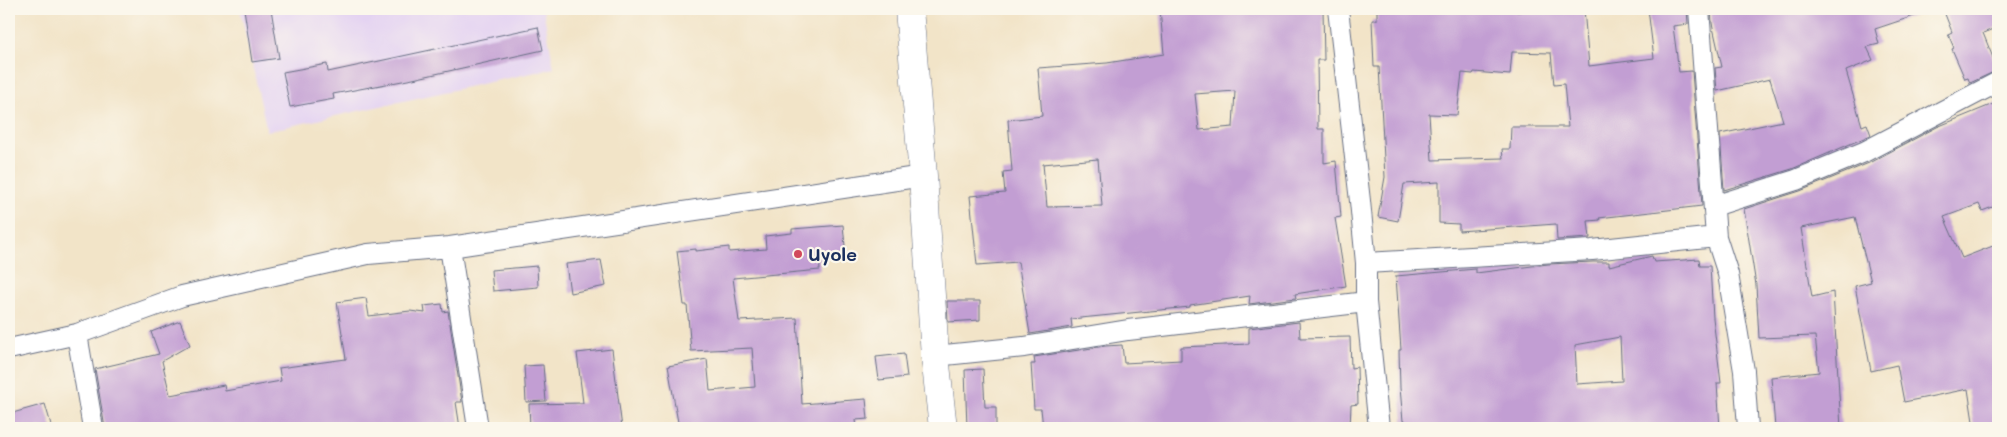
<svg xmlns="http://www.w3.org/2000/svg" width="2007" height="437" font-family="Mali,sans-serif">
  <rect width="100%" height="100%" fill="#fbf7ec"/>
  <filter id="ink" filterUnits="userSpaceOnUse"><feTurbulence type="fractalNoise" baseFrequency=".02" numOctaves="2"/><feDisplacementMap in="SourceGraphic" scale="10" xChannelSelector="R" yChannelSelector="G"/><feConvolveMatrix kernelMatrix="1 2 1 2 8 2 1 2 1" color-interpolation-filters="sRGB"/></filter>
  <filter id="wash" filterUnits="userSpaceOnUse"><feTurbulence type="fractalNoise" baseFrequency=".0096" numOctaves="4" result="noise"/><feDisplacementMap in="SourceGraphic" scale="20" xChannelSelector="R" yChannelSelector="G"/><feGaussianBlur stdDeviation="1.12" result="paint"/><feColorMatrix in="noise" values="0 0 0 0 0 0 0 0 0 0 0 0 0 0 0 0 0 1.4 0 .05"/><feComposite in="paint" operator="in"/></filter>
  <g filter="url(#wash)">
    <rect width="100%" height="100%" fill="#f2e4c8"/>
    <path fill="#e4d3f2" d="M 240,9 L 543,9 L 554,68 L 267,131 Z"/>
    <g id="blocks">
      <path fill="#c29ed3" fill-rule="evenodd" d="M 244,9 L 271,9 L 279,58 L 252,62 Z
        M 1160,9 L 1323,9 L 1324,60 L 1317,60 L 1318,129 L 1324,129 L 1324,163 L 1336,161 L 1341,217 L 1335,218 L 1346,286 L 1295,294 L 1296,298 L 1249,304 L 1250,296 L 1190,305 L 1190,307 L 1071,319 L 1072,327 L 1030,334 L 1018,262 L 977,265 L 970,196 L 1005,193 L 1003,172 L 1012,171 L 1008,120 L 1042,116 L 1038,68 L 1107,63 L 1164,54 ZM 1235,91 L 1233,127 L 1199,130 L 1195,94 ZM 1098,159 L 1102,206 L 1047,207 L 1043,164 Z
        M 1377,9 L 1518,9 L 1517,12 L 1546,9 L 1584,9 L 1589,66 L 1654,58 L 1648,9 L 1687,9 L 1688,24 L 1673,26 L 1679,72 L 1692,71 L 1702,206 L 1599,218 L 1600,220 L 1588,221 L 1590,238 L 1557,240 L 1556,224 L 1459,231 L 1459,224 L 1439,223 L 1439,182 L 1404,184 L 1398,221 L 1378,217 L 1385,177 L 1379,67 L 1374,67 L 1372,20 L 1377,20 ZM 1512,52 L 1551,53 L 1554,85 L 1564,84 L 1568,127 L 1511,127 L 1510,149 L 1502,149 L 1503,158 L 1432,160 L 1429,114 L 1457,115 L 1462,73 L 1473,74 L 1474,72 L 1510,75 Z
        M 1711,9 L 1926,9 L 1926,12 L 1875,29 L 1879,44 L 1867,47 L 1873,60 L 1846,71 L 1862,126 L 1867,124 L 1871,135 L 1792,169 L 1724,190 L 1720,134 L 1783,121 L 1770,79 L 1717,91 L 1715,68 L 1722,67 L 1712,23 Z
        M 1943,9 L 1998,9 L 1998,27 L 1983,33 L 1998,70 L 1970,83 L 1968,78 L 1965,79 L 1952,49 L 1954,48 L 1948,34 L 1952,32 Z
        M 538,27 L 543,50 L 413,79 L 333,94 L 334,99 L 290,107 L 283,72 L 327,64 L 328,72 Z
        M 1998,102 L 1998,205 L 1982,211 L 1979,204 L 1944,217 L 1962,258 L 1998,244 L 1998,427 L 1974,428 L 1968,389 L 1904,402 L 1897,365 L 1871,371 L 1855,286 L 1871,282 L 1855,217 L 1801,228 L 1812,297 L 1833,292 L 1841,428 L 1775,428 L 1771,377 L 1819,372 L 1815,336 L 1759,338 L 1756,285 L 1744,209 L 1800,191 L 1869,163 L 1937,127 Z
        M 843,225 L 846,257 L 819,259 L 820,270 L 733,278 L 739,321 L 797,318 L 802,404 L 866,399 L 868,419 L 856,420 L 857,428 L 679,428 L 668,366 L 707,359 L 710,391 L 755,387 L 752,348 L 691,351 L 687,305 L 684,305 L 677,251 L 696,249 L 696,251 L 729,247 L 729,252 L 766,249 L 765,236 L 792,233 L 792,229 Z
        M 1652,256 L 1654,262 L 1699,259 L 1700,266 L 1710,266 L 1713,318 L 1721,383 L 1717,383 L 1720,428 L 1406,428 L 1406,421 L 1403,421 L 1400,388 L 1399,350 L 1401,350 L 1396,276 L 1476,269 L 1476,273 L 1548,264 L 1593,262 L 1609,262 L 1609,266 ZM 1620,337 L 1622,381 L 1577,384 L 1575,345 Z
        M 601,260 L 606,286 L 570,293 L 566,264 Z
        M 537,266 L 538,287 L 493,291 L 491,270 Z
        M 366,298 L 369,316 L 410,311 L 425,313 L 424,306 L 442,304 L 443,312 L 448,311 L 462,402 L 456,402 L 460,428 L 105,428 L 95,369 L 159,354 L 151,332 L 180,321 L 190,345 L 162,361 L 170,395 L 224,385 L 225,391 L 281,381 L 279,368 L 346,359 L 337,302 Z
        M 947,301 L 980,301 L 980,320 L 948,322 Z
        M 1299,322 L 1300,338 L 1350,337 L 1351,368 L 1357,367 L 1358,404 L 1351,405 L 1350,428 L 1043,428 L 1041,409 L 1034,409 L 1031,364 L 1035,364 L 1034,357 L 1105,346 L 1122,345 L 1124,363 L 1181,360 L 1181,347 L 1249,344 L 1249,328 Z
        M 612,349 L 622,428 L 530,428 L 529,404 L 583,403 L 577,353 Z
        M 904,354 L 907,377 L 879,380 L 876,357 Z
        M 543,365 L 546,401 L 526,402 L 524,366 Z
        M 983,369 L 985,407 L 996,407 L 996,428 L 967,428 L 965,370 Z
        M 45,404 L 52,428 L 9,428 L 9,414 Z"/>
    </g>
  </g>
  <g filter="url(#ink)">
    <use href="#blocks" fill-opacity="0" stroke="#666e83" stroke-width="1"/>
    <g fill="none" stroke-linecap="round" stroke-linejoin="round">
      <g stroke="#666e83" stroke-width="22">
        <path id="street" d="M 1338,9 L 1360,201 L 1366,263 L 1366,302 L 1379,428
          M 1699,9 L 1716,237 L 1728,274 L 1744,371 L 1748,428
          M 1714,206 L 1796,180 L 1864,152 L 1998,82
          M 450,247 L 478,428
          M 1366,263 L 1592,250 L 1716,237
          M 77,334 L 93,428
          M 9,349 L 77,334 L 182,296 L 368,254 L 450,247 L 923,176
          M 935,356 L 1024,347 L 1128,330 L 1366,302"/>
      </g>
      <g stroke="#666e83" stroke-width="29">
        <path id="highway" d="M 909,9 L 923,176 L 935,356 L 943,428"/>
      </g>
      <use href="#street" stroke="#fff" stroke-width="20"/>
      <use href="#highway" stroke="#fff" stroke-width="28"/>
    </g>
  </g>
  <circle fill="#d1495b" stroke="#fbf7ec" stroke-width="2" cx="798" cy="254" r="5"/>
  <g text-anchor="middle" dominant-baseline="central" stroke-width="4.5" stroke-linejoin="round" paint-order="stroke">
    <g font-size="18" font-weight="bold" fill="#1b2f5e" stroke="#fbf7ec" text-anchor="start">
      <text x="808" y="254">Uyole</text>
    </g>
  </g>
  <rect width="2007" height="437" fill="none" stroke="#fbf7ec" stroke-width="30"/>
</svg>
